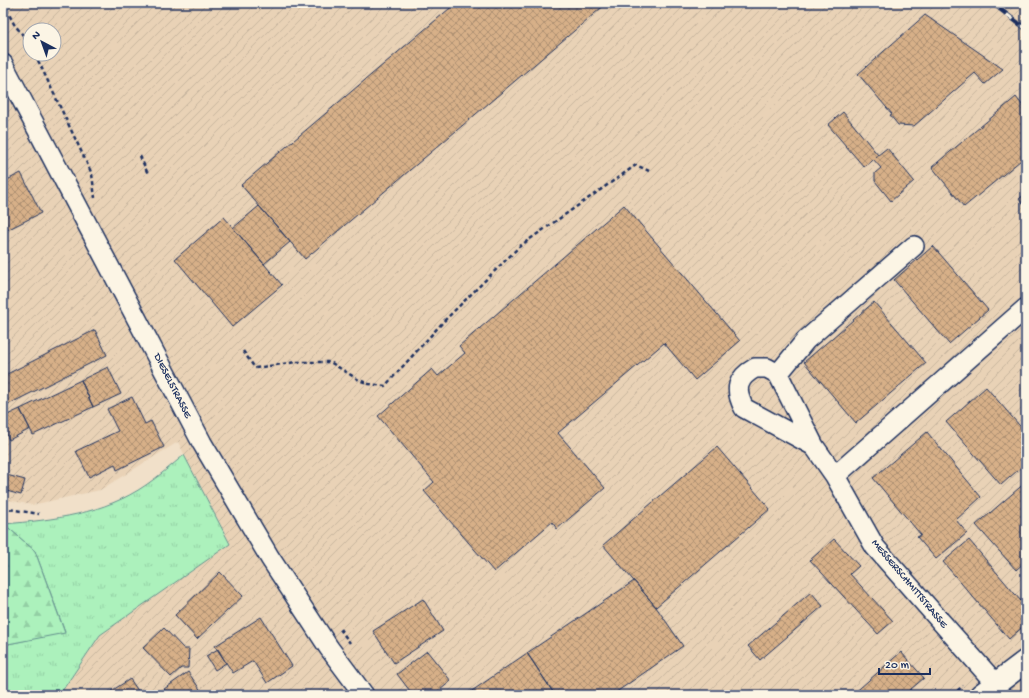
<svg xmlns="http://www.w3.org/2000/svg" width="1029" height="698" font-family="'Gochi Hand',sans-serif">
  <defs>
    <pattern id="industrial-furrows" width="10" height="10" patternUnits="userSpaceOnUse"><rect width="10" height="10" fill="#e9d2b6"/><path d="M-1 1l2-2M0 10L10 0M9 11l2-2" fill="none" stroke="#c7b59f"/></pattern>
    <pattern id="grass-tufts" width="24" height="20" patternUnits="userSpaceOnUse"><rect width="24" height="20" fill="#acf1bc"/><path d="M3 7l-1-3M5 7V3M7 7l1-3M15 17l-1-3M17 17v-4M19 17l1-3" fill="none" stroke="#93cfa4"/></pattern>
    <pattern id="forest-firs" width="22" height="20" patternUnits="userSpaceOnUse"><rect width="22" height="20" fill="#acf1bc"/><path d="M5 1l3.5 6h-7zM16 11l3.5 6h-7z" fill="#93cfa4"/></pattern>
    <pattern id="building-cross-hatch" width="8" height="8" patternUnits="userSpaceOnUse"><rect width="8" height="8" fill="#d7b088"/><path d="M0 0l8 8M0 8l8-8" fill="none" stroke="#ae9072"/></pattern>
  </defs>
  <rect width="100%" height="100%" fill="#f1e0c9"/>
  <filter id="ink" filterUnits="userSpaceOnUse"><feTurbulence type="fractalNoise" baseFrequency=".025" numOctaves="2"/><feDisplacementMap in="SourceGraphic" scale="8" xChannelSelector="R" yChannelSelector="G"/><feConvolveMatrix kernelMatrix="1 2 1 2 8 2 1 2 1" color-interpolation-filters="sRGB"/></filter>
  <g filter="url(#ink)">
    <path fill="url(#industrial-furrows)" fill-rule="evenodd" d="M 3,3 L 1026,3 L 1026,695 L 65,695 L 62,691 L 100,635 L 230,543 L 178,442 L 100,490 L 32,505 L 3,499 ZM 30,30 L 54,30 L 54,54 L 30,54 Z"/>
    <path fill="url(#grass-tufts)" stroke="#64908d" d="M 184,455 L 230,544 L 100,635 L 62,691 L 65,695 L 3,695 L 3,648 L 8,644 L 65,632 L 35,551 L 4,524 C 53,520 104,514 146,485 C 159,476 172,465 184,455 Z"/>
    <path fill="url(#forest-firs)" stroke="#64908d" d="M 3,523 L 35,551 L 65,633 L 8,644 L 3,648 Z"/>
    <path fill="url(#building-cross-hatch)" stroke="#1b2f5e" d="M 456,3 L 607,3 L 305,259 L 241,185 Z
      M 925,15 L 1003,69 L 985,84 L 975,73 L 914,126 L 898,125 L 890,115 L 892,114 L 858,74 Z
      M 1016,97 L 1026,110 L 1026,156 L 964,207 L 932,167 Z
      M 843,112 L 878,155 L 864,167 L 828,125 Z
      M 887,148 L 914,181 L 891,201 L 875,181 L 875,173 L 881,168 L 873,159 Z
      M 21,173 L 41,213 L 3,232 L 3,182 Z
      M 1026,193 L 1026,208 L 1019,199 Z
      M 624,205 L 740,341 L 695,380 L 664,343 L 558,433 L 605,488 L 557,529 L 552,522 L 494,572 L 424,491 L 434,482 L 378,416 L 432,369 L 438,376 L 465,353 L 459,346 Z
      M 259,206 L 290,242 L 264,264 L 233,228 Z
      M 224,217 L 282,285 L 232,327 L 175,259 Z
      M 933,246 L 988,310 L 949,344 L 894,280 Z
      M 874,302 L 926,363 L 856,423 L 804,362 Z
      M 95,330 L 107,355 L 3,407 L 3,376 Z
      M 108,367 L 121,394 L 93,407 L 81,380 Z
      M 81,380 L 93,407 L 33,435 L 20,409 Z
      M 986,387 L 1026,433 L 1026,463 L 1001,485 L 946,422 Z
      M 132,397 L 145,424 L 151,421 L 164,447 L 117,470 L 115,464 L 89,477 L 76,451 L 118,431 L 107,409 Z
      M 20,409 L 30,429 L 9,440 L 3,427 L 3,417 Z
      M 927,432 L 981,497 L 956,520 L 967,533 L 936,559 L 917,537 L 921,535 L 873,478 Z
      M 717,447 L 770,509 L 656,607 L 603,545 Z
      M 3,474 L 25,480 L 21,495 L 3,490 Z
      M 1026,482 L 1026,561 L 1016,570 L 976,525 Z
      M 834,539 L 859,566 L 850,574 L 893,621 L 878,634 L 810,560 Z
      M 969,540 L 1026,607 L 1026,624 L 1009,639 L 943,562 Z
      M 220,572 L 243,596 L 197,639 L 175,615 Z
      M 634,581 L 656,607 L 683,646 L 612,695 L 555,695 L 527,653 Z
      M 811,592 L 823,606 L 760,660 L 748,646 Z
      M 423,599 L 443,631 L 394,663 L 373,631 Z
      M 261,617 L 292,666 L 267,683 L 253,661 L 233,673 L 215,646 Z
      M 164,628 L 184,649 L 189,649 L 188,668 L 181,668 L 171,677 L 143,648 Z
      M 218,649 L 226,663 L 215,670 L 206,656 Z
      M 427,651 L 451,681 L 434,695 L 413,695 L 397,674 Z
      M 901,652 L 924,678 L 904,695 L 852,695 Z
      M 527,653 L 555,695 L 466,695 Z
      M 188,672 L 204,695 L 169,695 L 164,689 Z
      M 130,679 L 141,695 L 105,695 Z"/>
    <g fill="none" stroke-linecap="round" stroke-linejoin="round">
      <g stroke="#1b2f5e" stroke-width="22">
        <path id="minor" d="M 3,64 L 202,443 L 270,558 L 329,648 L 364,695
          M 755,368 L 767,368 L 778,374 L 814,446 L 744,408 C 734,389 737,378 755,368 Z
          M 778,374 L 806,340 L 914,246
          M 814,446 L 835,476 L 875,547 L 995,683
          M 835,476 L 1026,308"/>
      </g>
      <g stroke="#1b2f5e" stroke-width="25">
        <path id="tertiary" d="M 981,695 L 1026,661"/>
      </g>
      <path stroke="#1b2f5e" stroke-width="2.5" stroke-dasharray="4 3" stroke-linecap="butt" d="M 3,3 L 14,24 L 30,44
        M 35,54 L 92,174 L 95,198
        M 140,156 L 148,174
        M 243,351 L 255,368 L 296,362 L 330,362 L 359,380 L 369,384 L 385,386 L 444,321 L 520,246 L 636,165 L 649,171
        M 3,508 L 39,514
        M 340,629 L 350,643
        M 952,695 L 963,686"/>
      <use href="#minor" stroke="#fcf5e5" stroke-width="19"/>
      <use href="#tertiary" stroke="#fcf5e5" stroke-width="22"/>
      <g stroke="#1b2f5e" stroke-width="4.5">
        <path id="rail" d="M 992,3 L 1026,29"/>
      </g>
      <use href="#rail" stroke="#fcf5e5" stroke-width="3" stroke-dasharray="9" stroke-linecap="butt"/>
    </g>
  </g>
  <g text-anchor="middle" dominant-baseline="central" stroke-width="3" stroke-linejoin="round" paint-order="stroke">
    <g font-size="11" fill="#1b2f5e" stroke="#fcf5e5">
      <text transform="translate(172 386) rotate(63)">DIESELSTRASSE</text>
      <text transform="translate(909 584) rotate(50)">MESSERSCHMITTSTRASSE</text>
    </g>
  </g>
  <rect width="1029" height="698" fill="none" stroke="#fcf5e5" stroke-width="16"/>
  <rect x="8" y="8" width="1013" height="682" fill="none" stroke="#1b2f5e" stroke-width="1.5" filter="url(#ink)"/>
  <g transform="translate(42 42) rotate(319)"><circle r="19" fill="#fcf5e5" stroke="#a2a6af"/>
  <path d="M0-3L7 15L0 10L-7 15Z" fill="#1b2f5e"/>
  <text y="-6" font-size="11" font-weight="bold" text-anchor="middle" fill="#1b2f5e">N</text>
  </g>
  <path d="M879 668v6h51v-6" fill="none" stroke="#1b2f5e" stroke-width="2"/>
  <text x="885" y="668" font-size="12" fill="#1b2f5e" stroke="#fcf5e5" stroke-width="3" paint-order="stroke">20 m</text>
</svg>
